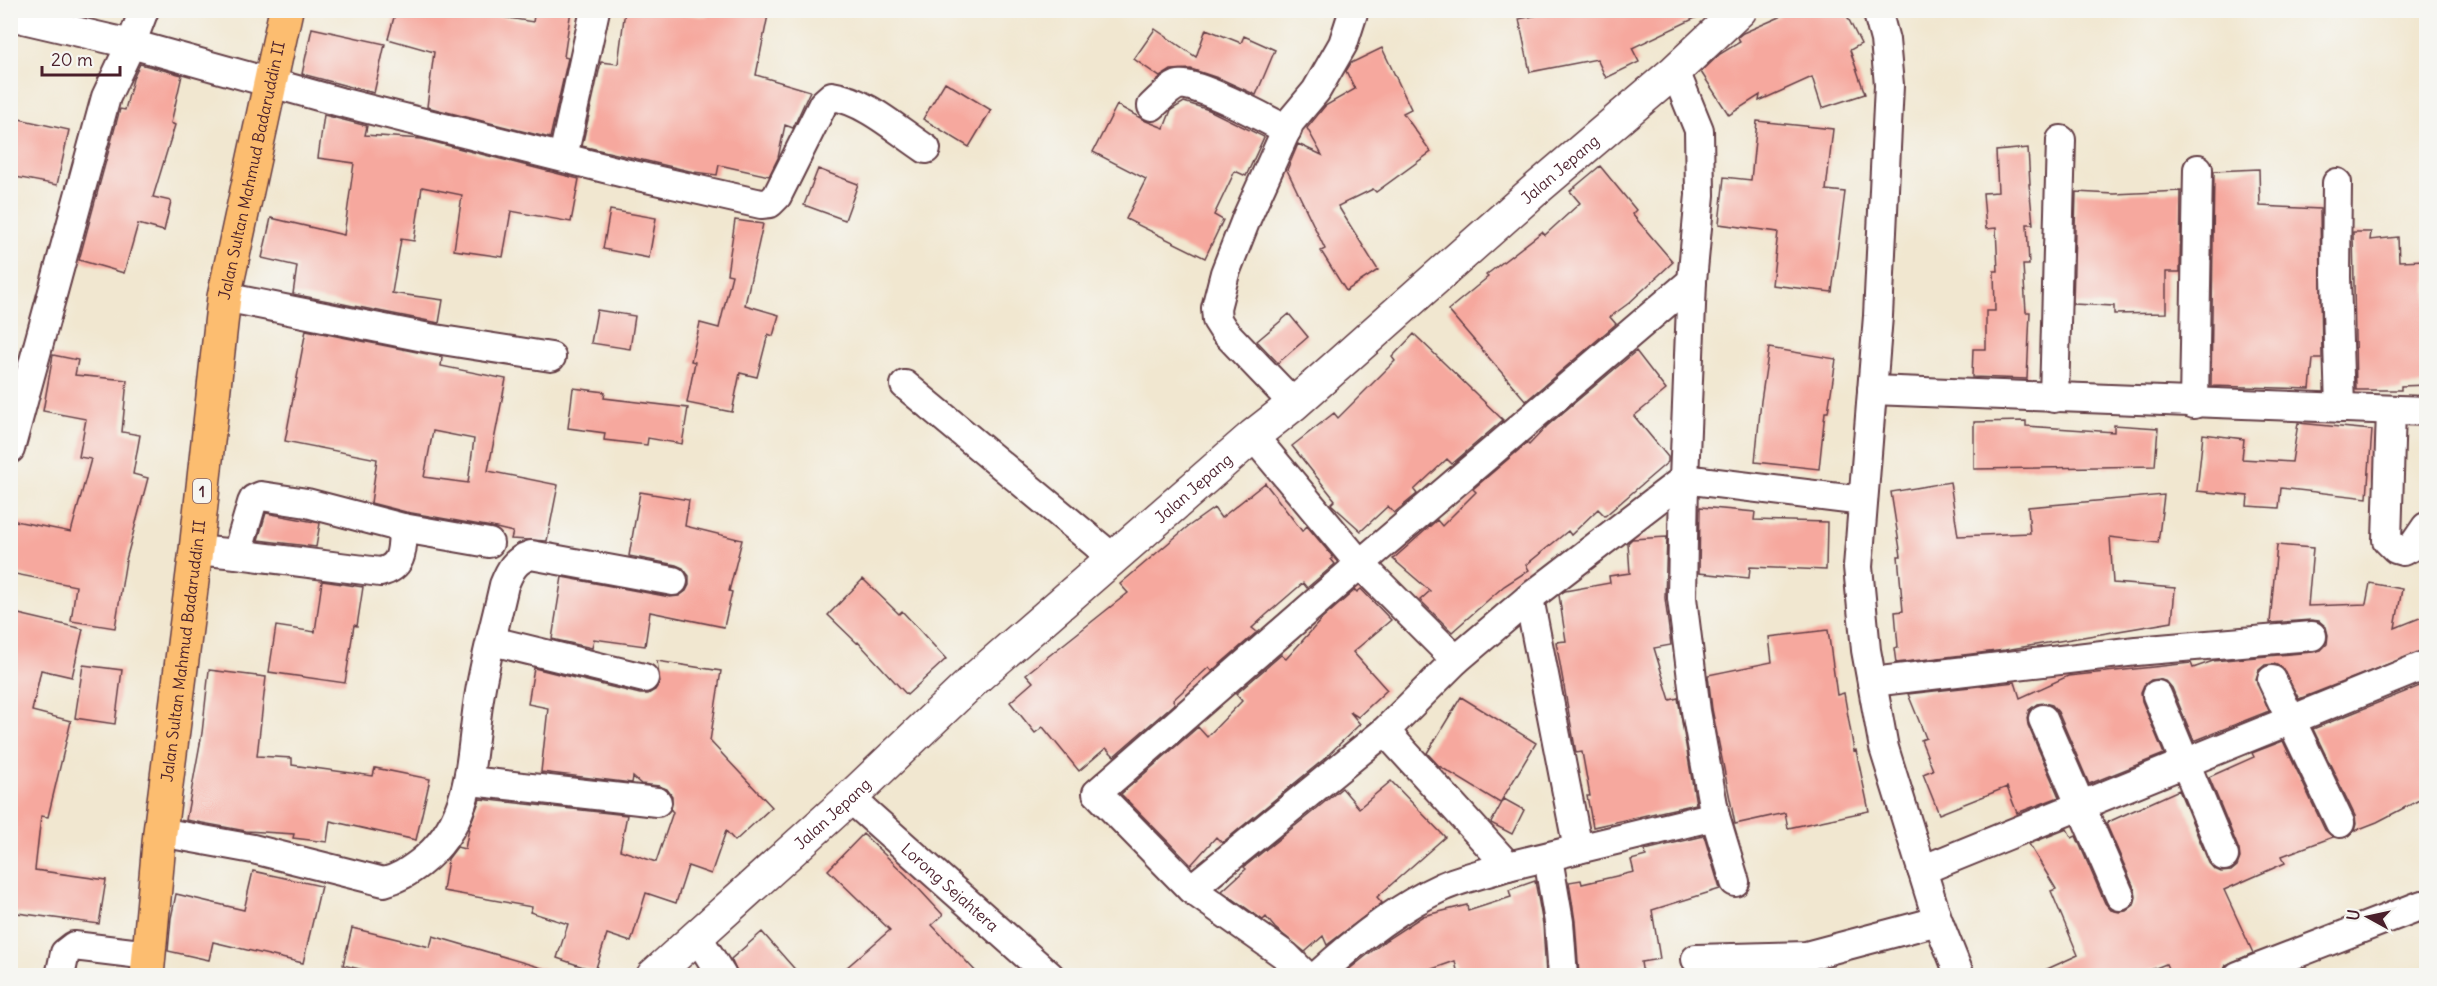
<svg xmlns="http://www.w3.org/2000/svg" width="2437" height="986" font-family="Delius,sans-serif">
  <rect width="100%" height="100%" fill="#f6f6f2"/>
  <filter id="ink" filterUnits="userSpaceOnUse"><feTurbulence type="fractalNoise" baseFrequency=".0167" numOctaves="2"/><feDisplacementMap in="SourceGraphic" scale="12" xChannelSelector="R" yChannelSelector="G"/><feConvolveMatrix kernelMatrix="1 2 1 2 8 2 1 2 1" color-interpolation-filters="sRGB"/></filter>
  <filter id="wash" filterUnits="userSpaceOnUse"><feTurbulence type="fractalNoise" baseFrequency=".008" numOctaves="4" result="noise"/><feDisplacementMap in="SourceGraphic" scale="24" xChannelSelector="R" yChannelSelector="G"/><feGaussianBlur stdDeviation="1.35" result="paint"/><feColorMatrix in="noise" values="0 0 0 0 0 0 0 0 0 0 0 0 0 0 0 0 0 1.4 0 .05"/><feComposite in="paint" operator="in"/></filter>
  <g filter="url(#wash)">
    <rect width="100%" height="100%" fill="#f1e7d0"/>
    <g id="blocks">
      <path fill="#f6a89e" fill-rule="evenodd" d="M 396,10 L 478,10 L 477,13 L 533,22 L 535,10 L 571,10 L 564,57 L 568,58 L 550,138 L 427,107 L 434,52 L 388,39 Z
        M 625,10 L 653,10 L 707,17 L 709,10 L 769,10 L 756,75 L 810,91 L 793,128 L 785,125 L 778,158 L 769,176 L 719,165 L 717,175 L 694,172 L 582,146 L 601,62 L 618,64 Z
        M 1562,10 L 1712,10 L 1632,48 L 1639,62 L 1606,78 L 1597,59 L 1530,72 L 1519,19 Z
        M 1777,10 L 1844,10 L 1861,44 L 1850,50 L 1865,94 L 1822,108 L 1812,77 L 1759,101 L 1760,95 L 1729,115 L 1701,72 L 1720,54 L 1740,42 L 1738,37 L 1743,33 L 1780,17 Z
        M 312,28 L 385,44 L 374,93 L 302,74 Z
        M 1155,29 L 1196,57 L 1206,29 L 1241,43 L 1244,36 L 1275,50 L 1256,95 L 1221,79 L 1191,69 L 1171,70 L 1160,77 L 1134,59 Z
        M 1382,48 L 1411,109 L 1403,113 L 1431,152 L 1376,192 L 1373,189 L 1338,206 L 1378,270 L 1346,291 L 1321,251 L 1325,249 L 1287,170 L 1298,144 L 1322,155 L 1307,128 L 1325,106 L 1355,89 L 1346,71 L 1351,63 Z
        M 140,64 L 182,75 L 171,123 L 175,125 L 153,197 L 171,201 L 164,231 L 138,224 L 124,273 L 79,260 L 120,109 L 125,110 L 133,79 Z
        M 945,82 L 991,110 L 969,147 L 923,119 Z
        M 1184,102 L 1209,110 L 1264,137 L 1246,176 L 1235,171 L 1214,215 L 1223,220 L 1205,258 L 1126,219 L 1146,179 L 1093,152 L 1117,105 L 1146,121 L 1164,128 L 1171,110 Z
        M 324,115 L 367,126 L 365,135 L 422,139 L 579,179 L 571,222 L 511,211 L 503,257 L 454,250 L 462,195 L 422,187 L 414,241 L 401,239 L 392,293 L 443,300 L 439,323 L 293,294 L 297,266 L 262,258 L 271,218 L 344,235 L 354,163 L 318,158 Z
        M 10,117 L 69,130 L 57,185 L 10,176 Z
        M 1757,121 L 1833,129 L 1826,190 L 1845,192 L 1832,292 L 1772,285 L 1778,232 L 1719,224 L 1724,177 L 1751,180 Z
        M 2028,148 L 2030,184 L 2029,184 L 2033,224 L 2027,224 L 2029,265 L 2023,265 L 2026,312 L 2030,312 L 2027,379 L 1972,377 L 1973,349 L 1986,349 L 1986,311 L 1995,311 L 1994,271 L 1998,271 L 1996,228 L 1986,229 L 1983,193 L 1998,192 L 1996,151 Z
        M 1600,166 L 1636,210 L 1632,214 L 1673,262 L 1629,303 L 1610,317 L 1616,324 L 1526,401 L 1448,310 L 1488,277 L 1486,275 L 1542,232 L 1545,235 L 1580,203 L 1570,191 Z
        M 818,169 L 858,184 L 845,220 L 804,205 Z
        M 2259,169 L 2260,206 L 2320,209 L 2322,359 L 2313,359 L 2310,389 L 2211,386 L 2214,171 Z
        M 2181,191 L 2180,272 L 2166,272 L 2166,313 L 2114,314 L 2114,306 L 2073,304 L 2076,192 L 2114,194 Z
        M 610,210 L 656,218 L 649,258 L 603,249 Z
        M 735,220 L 763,224 L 745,305 L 779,315 L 773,336 L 768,334 L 757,377 L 740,373 L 732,412 L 687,403 L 695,362 L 691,361 L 700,323 L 719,328 L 732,275 L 727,274 Z
        M 2353,232 L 2371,232 L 2370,240 L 2398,237 L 2399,261 L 2427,260 L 2427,385 L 2401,386 L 2401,390 L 2356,390 Z
        M 597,310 L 635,316 L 630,349 L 591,343 Z
        M 1289,314 L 1308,337 L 1278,363 L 1257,341 Z
        M 306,330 L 442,357 L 441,366 L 506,379 L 488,471 L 558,485 L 547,541 L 511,539 L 513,532 L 492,527 L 406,512 L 371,503 L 377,459 L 285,441 ZM 433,431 L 474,439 L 468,483 L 424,477 Z
        M 1414,334 L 1503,420 L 1452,464 L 1447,459 L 1414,490 L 1417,494 L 1394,513 L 1388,506 L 1361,531 L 1331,504 L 1335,500 L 1292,446 L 1334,413 L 1338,418 L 1395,361 L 1392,357 Z
        M 1769,348 L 1836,359 L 1828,412 L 1825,412 L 1819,469 L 1755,462 L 1761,401 Z
        M 1636,351 L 1666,390 L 1634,416 L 1668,457 L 1668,462 L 1605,516 L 1598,509 L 1571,535 L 1568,531 L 1526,565 L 1529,570 L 1504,586 L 1452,632 L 1420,600 L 1430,591 L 1393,559 L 1437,520 L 1442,526 L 1476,492 L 1473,489 L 1527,443 L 1529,445 L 1547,426 Z
        M 53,355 L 78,360 L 75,375 L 127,380 L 122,432 L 140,435 L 133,474 L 148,478 L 126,560 L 115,628 L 71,621 L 76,586 L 10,573 L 10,520 L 71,532 L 91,459 L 79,457 L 86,419 L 43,411 Z
        M 573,388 L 605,392 L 604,398 L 688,408 L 682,444 L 648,438 L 647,445 L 604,440 L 605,433 L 568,428 Z
        M 2026,421 L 2026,426 L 2114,432 L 2114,425 L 2158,428 L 2155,466 L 1974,469 L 1974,422 Z
        M 2298,423 L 2372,430 L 2367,498 L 2281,488 L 2279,508 L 2247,506 L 2248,496 L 2197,491 L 2203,434 L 2244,439 L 2242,459 L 2292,462 Z
        M 1950,482 L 1958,536 L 2030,533 L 2028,507 L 2164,495 L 2158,543 L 2110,537 L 2113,583 L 2175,588 L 2172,622 L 2005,650 L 1896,663 L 1894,648 L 1898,647 L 1895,612 L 1903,611 L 1898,556 L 1901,556 L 1891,492 Z
        M 1265,483 L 1302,531 L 1307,526 L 1333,557 L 1331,559 L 1335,564 L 1307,588 L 1303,583 L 1266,615 L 1252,628 L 1257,632 L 1212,671 L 1209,667 L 1173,700 L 1175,703 L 1114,756 L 1106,748 L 1079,771 L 1043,727 L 1035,733 L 1010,702 L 1033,682 L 1026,674 L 1128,593 L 1120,584 L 1186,528 L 1214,508 L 1221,518 Z
        M 640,492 L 689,500 L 685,526 L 742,540 L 729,591 L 732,592 L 724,627 L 650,612 L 645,646 L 594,639 L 592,648 L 552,639 L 562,577 L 670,597 L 679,596 L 686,591 L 689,585 L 689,576 L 683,568 L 676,565 L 629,556 Z
        M 1700,507 L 1755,512 L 1754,520 L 1827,522 L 1826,570 L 1750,567 L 1749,578 L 1699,573 Z
        M 266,513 L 320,523 L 316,547 L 258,540 Z
        M 1667,537 L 1665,598 L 1671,645 L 1654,648 L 1670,700 L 1678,698 L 1696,804 L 1593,827 L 1587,796 L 1590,796 L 1582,752 L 1576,753 L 1556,642 L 1566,641 L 1559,595 L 1565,591 L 1610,583 L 1609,576 L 1630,573 L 1628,543 L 1632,539 Z
        M 2277,545 L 2313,548 L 2308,606 L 2366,604 L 2370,583 L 2402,589 L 2395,628 L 2427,615 L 2427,649 L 2299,699 L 2282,667 L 2274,664 L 2265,665 L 2259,670 L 2256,679 L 2269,711 L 2194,741 L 2172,688 L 2167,682 L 2159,679 L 2151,680 L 2144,685 L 2141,692 L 2142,701 L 2164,754 L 2089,784 L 2058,712 L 2052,705 L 2044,703 L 2037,704 L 2029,710 L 2027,718 L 2028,725 L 2059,797 L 2017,813 L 2007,787 L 1939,814 L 1923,774 L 1933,770 L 1921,740 L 1926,738 L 1908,694 L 2015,682 L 2020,698 L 2068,676 L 2191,663 L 2193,668 L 2213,661 L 2313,652 L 2321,650 L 2327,644 L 2328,635 L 2326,627 L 2319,621 L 2311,620 L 2270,623 Z
        M 863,579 L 899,614 L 902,611 L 946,659 L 907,695 L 858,642 L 857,643 L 828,615 Z
        M 322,581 L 363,587 L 357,626 L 354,625 L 345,683 L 269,672 L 276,626 L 315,632 Z
        M 1361,589 L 1391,620 L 1353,652 L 1387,690 L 1358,717 L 1350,712 L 1360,724 L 1323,760 L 1222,843 L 1216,837 L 1191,865 L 1121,794 L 1198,727 L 1207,737 L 1242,701 L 1236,694 L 1281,655 L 1286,659 L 1321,620 L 1355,590 L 1357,592 Z
        M 10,612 L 83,629 L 72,677 L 41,670 L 32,711 L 71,721 L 48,817 L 41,816 L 35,870 L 106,880 L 99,924 L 10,912 Z
        M 1828,630 L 1837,695 L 1844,693 L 1854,751 L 1856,750 L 1869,811 L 1788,828 L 1785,813 L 1735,824 L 1712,709 L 1708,675 L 1772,662 L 1769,637 Z
        M 657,661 L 721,671 L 710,741 L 772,807 L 735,841 L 726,831 L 711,874 L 688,866 L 676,903 L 646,893 L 631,942 L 607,934 L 595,971 L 557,958 L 568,924 L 530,912 L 532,907 L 443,891 L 448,859 L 457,847 L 465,849 L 469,828 L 480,799 L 627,815 L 620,850 L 656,862 L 673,812 L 671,810 L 672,796 L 667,789 L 659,786 L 641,784 L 633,777 L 632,783 L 541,772 L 548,708 L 528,704 L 534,668 L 640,694 L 648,694 L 655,690 L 660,682 Z
        M 83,665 L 122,670 L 115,724 L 75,718 Z
        M 209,670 L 266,677 L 257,756 L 292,758 L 292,765 L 373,776 L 375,768 L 430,779 L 416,840 L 330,821 L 327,842 L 293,838 L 294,834 L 246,831 L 186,820 L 202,733 Z
        M 2427,683 L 2427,796 L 2377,822 L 2354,831 L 2356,824 L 2355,816 L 2313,729 Z
        M 1461,697 L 1536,743 L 1500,803 L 1439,766 L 1427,753 Z
        M 2283,741 L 2325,830 L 2333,837 L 2282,856 L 2285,863 L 2224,890 L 2253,953 L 2226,965 L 2222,975 L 2171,975 L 2166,964 L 2138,975 L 2034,975 L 2078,955 L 2051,891 L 2056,889 L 2029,844 L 2067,829 L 2072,838 L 2076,836 L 2105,903 L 2111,910 L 2119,912 L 2126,911 L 2134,905 L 2136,897 L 2135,890 L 2106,823 L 2179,790 L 2209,863 L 2214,869 L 2221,872 L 2231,871 L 2237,866 L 2240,858 L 2239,850 L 2209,777 L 2254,757 L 2252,753 Z
        M 1391,781 L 1445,837 L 1377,897 L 1382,903 L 1327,945 L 1323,936 L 1305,952 L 1275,928 L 1266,917 L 1263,920 L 1222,891 L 1246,869 L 1244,867 L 1342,788 L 1359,808 Z
        M 1504,799 L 1524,810 L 1512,834 L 1491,823 Z
        M 863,834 L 906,875 L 943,915 L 932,925 L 979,975 L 838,975 L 890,930 L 828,870 Z
        M 1704,836 L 1720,889 L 1652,910 L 1660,959 L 1641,962 L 1643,975 L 1579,975 L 1575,921 L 1569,882 L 1581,880 L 1582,884 L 1634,872 L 1631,860 L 1646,856 L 1645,850 Z
        M 253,871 L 321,886 L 303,963 L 213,942 L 209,960 L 168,951 L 171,918 L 176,894 L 244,910 Z
        M 1535,881 L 1543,924 L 1546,975 L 1458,975 L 1455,961 L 1415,975 L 1342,975 L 1386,940 L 1423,916 L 1467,905 L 1468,911 L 1511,897 L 1509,890 Z
        M 352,928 L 430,947 L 433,936 L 549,970 L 548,975 L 384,975 L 343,965 Z
        M 762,932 L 800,975 L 738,975 L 731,959 Z"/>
    </g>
  </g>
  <g filter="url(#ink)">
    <use href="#blocks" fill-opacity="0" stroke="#633d44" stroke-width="1.5"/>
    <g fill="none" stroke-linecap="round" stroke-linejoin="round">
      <g stroke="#633d44" stroke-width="32">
        <g id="minor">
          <path d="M 1877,10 L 1885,40 L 1889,85 L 1878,316 L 1858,567 L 1866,650 L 1884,748 L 1938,921 L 1960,976"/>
          <path d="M 10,16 L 131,44 L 340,102 L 620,172 L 761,204 L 770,203 L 777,196 L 823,104 L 832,96 C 866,101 897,130 926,149"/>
          <path d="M 1152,106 C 1160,99 1168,89 1178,85 C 1194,80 1270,121 1287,130"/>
          <path d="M 563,157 L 595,10"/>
          <path d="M 2337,183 L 2336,277 L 2340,408"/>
          <path d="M 1692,281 L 1684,479 L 1682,598 L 1696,711 L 1715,816 L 1735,882"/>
          <path d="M 224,297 L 429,338 L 551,357"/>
          <path d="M 905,385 L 1113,558"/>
          <path d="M 1872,390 L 2426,411"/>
          <path d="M 2054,398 L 2061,140"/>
          <path d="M 1294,404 L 1224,331 L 1217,320 L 1216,308 L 1225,273 L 1247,217 L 1290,122 L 1316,91 L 1343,44 L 1353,13"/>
          <path d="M 2194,404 L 2198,169"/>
          <path d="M 2391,410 L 2387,540 L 2396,549 L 2403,551 L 2413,546 L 2426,527"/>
          <path d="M 10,449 L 106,97 L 131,44 L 144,10"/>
          <path d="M 196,550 L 237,554 L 252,503 L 254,499 L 261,496 L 307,503 L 403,528 L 489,543"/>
          <path d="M 237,554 L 380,572 C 404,567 402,548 403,528"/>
          <path d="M 1529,598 L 1578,849"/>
          <path d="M 492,641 L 644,678"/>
          <path d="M 1456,660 L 1529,598 L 1684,479 L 1863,501"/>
          <path d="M 2272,680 L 2340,823"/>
          <path d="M 1872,682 L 2136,651 L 2312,636"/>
          <path d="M 2157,695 L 2224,856"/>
          <path d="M 2043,719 L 2120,896"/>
          <path d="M 1385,731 L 1508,866 L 1715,816"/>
          <path d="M 470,781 L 657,802"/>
          <path id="s1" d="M 850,798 L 1050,976"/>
          <path d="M 160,832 L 253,849 L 384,882 C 399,878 408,872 420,863 C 476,819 469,755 480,692 C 486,656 496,621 504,585 C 510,570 515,560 531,555 L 673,581"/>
          <path d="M 1548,858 L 1559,922 L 1563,976"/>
          <path d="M 1922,870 L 2426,665"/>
          <path d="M 1191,889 L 1385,731 L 1456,660 L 1360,564 L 1253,436"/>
          <path d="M 697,936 L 722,976"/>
          <path d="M 1696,959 L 1806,956 L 1938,921"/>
          <path d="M 60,976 L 65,953 L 74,946 L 149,955"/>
          <path d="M 1306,976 L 1286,956 L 1191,889 L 1097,793 L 1360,564 L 1692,281 L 1700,195 L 1699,130 L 1675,71"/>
          <path d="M 1317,976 C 1354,942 1396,908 1442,887 C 1462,878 1486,873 1508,866"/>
          <path d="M 2238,976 L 2422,905"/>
        </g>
      </g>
      <g stroke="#633d44" stroke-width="36">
        <g id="tertiary">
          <path id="s2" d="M 653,976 L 850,798 L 978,676 L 1253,436 L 1294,404 L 1534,191 L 1675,71 L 1740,10"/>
        </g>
      </g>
      <g stroke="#633d44" stroke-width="36">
        <g id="trunk">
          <path id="s3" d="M 147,976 L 160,832 L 196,550 L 224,297 L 286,10"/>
        </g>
      </g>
      <use href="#minor" stroke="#fff" stroke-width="28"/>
      <use href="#tertiary" stroke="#fff" stroke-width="33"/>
      <use href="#trunk" stroke="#fcbd6f" stroke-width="33"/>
    </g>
  </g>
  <g text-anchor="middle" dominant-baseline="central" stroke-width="5" stroke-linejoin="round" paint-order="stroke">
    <rect fill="#f6f6f2" stroke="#7e6067" stroke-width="1.5" x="193" y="479" width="18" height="24" rx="4.5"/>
    <g font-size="15" font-weight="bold" fill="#4a1f2b">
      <text x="202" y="491">1</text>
    </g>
    <g font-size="16" fill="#4a1f2b" stroke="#f6f6f2">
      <text stroke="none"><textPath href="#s2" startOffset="1214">Jalan Jepang</textPath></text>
      <text stroke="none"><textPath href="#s3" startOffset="813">Jalan Sultan Mahmud Badaruddin II</textPath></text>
      <text stroke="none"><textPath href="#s2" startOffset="728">Jalan Jepang</textPath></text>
      <text stroke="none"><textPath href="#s3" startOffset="327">Jalan Sultan Mahmud Badaruddin II</textPath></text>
      <text stroke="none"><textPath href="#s2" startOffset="242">Jalan Jepang</textPath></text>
      <text stroke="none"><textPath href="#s1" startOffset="134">Lorong Sejahtera</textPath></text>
    </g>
  </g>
  <rect width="2437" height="986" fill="none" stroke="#f6f6f2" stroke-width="36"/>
  <g transform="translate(2368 917) rotate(278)" stroke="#f6f6f2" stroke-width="4.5" paint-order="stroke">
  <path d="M0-4.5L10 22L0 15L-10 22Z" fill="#4a1f2b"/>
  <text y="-9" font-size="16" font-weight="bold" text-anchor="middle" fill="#4a1f2b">U</text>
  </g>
  <path d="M42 66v9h78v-9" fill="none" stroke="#4a1f2b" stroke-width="3"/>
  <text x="51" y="66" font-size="18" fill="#4a1f2b" stroke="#f6f6f2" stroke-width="4.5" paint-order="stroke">20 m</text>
</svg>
